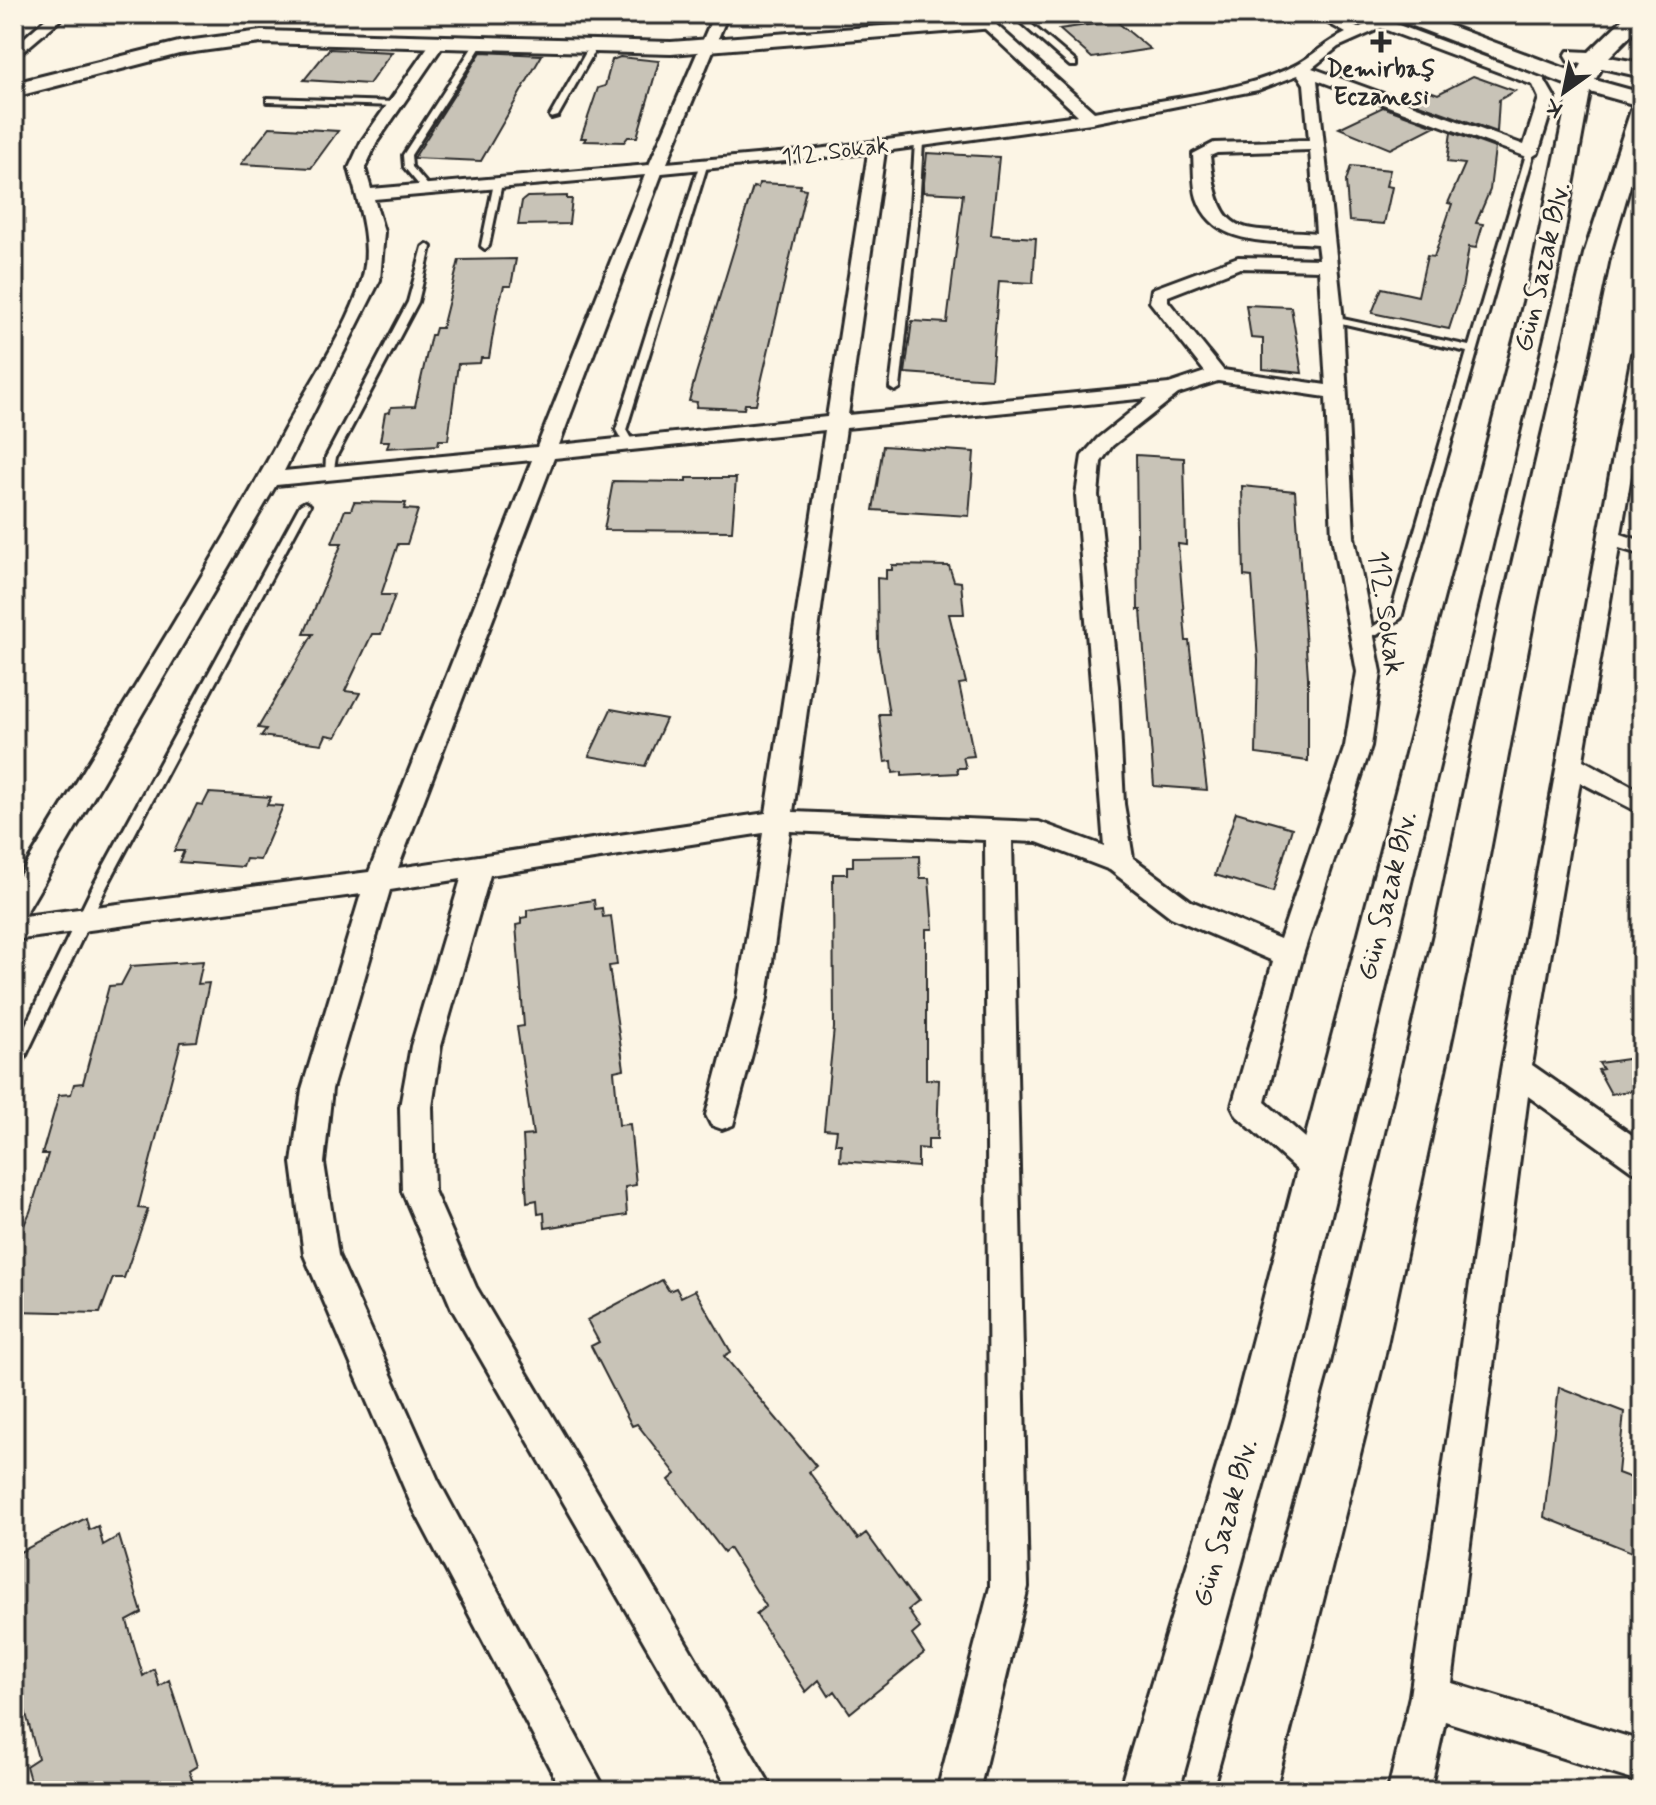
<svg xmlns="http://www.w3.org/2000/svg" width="1656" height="1805" font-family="Mynerve,sans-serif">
  <rect width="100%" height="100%" fill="#fcf5e5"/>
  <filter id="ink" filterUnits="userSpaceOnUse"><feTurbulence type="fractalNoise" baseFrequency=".0125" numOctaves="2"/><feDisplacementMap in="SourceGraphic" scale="16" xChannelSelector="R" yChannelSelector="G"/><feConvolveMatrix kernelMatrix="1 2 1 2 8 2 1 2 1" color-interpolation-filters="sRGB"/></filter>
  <g filter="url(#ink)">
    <path fill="#c8c3b7" stroke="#2b2b2b" stroke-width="2" d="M 1116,21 L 1150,49 L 1092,58 L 1059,29 Z
      M 329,49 L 392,52 L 369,84 L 304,80 Z
      M 481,52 L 542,55 L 481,161 L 414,158 Z
      M 620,57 L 659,61 L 637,137 L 628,137 L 624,142 L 584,141 L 586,138 L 581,138 L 598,88 L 605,86 L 612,60 Z
      M 1473,76 L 1515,91 L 1499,100 L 1497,132 L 1402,98 L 1422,88 L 1438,94 Z
      M 1383,107 L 1435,126 L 1390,149 L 1339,128 Z
      M 270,127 L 338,131 L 311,168 L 241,164 Z
      M 1451,132 L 1495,148 L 1490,190 L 1476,223 L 1483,224 L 1476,248 L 1469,247 L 1462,289 L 1449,329 L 1372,313 L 1382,288 L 1418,296 L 1427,256 L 1434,257 L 1452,204 L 1448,203 L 1465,164 L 1447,162 Z
      M 927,153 L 999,157 L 991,235 L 1036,238 L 1033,283 L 999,281 L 991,379 L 905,373 L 912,321 L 947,323 L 963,194 L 923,192 Z
      M 1351,166 L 1390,170 L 1386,186 L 1392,187 L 1384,224 L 1349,221 L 1346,181 Z
      M 759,183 L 801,185 L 800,188 L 806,189 L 756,404 L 745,404 L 744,409 L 696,407 L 697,402 L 689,401 L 696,374 L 753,187 L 758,188 Z
      M 567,196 L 567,199 L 572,199 L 569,224 L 518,225 L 522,201 L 527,197 Z
      M 516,259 L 511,286 L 504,286 L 497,310 L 489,358 L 481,358 L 480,363 L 458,364 L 448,440 L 439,440 L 438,445 L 387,448 L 389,441 L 380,441 L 385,413 L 390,412 L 391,407 L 415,406 L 431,335 L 434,335 L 436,328 L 442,328 L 459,260 Z
      M 1246,305 L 1291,307 L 1302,373 L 1263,369 L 1263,339 L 1251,338 Z
      M 883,446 L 974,452 L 969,516 L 873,510 Z
      M 1136,455 L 1184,458 L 1186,545 L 1178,544 L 1186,641 L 1189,641 L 1207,790 L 1154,786 L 1141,610 L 1138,610 Z
      M 686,478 L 736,478 L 732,531 L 604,530 L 613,481 L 686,482 Z
      M 1242,486 L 1295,491 L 1308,677 L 1308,761 L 1256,754 L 1258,660 L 1252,577 L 1244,576 Z
      M 354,502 L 406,503 L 404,509 L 418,510 L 407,544 L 398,544 L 381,595 L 395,595 L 381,634 L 372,634 L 345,691 L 360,693 L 336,737 L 326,735 L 322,744 L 261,736 L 266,729 L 258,728 L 313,634 L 304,634 L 342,543 L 332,543 L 345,510 L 351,510 Z
      M 892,565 L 949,566 L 954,581 L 961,582 L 964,614 L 949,614 L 966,683 L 959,684 L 974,756 L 963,757 L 966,768 L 957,768 L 958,773 L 902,776 L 902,772 L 893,773 L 892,761 L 885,762 L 879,714 L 889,714 L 878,647 L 877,578 L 886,579 L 886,570 L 892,570 Z
      M 611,709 L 666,719 L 645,766 L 589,756 Z
      M 209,793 L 271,797 L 267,805 L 283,806 L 260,860 L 246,859 L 243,867 L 179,862 L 184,851 L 174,851 L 197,804 L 203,805 Z
      M 1236,812 L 1292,828 L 1273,892 L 1215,875 Z
      M 919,856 L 920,878 L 929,878 L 933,929 L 926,929 L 926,1079 L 939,1080 L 937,1139 L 928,1139 L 928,1149 L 918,1148 L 918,1167 L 840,1161 L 841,1144 L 835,1144 L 837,1130 L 824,1129 L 834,1028 L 833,874 L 847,874 L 847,866 L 853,866 L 853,857 Z
      M 594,900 L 595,909 L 602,908 L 603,917 L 611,916 L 617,965 L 609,966 L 624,1069 L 614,1071 L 619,1125 L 630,1124 L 636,1185 L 625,1187 L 627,1215 L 545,1228 L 544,1213 L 538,1214 L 537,1200 L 527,1202 L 523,1136 L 533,1135 L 517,1027 L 524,1026 L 516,925 L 521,924 L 521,918 L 527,917 L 527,910 Z
      M 203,961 L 198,984 L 209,983 L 197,1041 L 181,1042 L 138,1208 L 148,1209 L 124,1278 L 113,1278 L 100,1313 L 14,1311 L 14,1247 L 30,1212 L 48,1154 L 42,1154 L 59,1095 L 71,1094 L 74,1084 L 83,1083 L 109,986 L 121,985 L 131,966 Z
      M 1642,1057 L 1642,1089 L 1611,1094 L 1598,1070 L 1603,1069 L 1599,1063 Z
      M 662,1280 L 669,1291 L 676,1288 L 681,1297 L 695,1290 L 731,1352 L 724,1356 L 816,1466 L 809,1472 L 858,1539 L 866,1533 L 917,1603 L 908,1610 L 920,1628 L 912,1635 L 924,1653 L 850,1713 L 835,1691 L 829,1696 L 819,1680 L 806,1692 L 756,1614 L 766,1606 L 729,1548 L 724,1552 L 669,1480 L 676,1474 L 637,1424 L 632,1426 L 591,1346 L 599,1342 L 587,1320 Z
      M 1559,1387 L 1624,1412 L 1618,1473 L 1642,1482 L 1642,1556 L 1544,1517 Z
      M 86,1518 L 89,1530 L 98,1526 L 103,1545 L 119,1536 L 142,1613 L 127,1621 L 143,1676 L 154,1669 L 159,1686 L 169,1680 L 197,1766 L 189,1771 L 196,1791 L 33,1791 L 26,1766 L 38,1758 L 24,1706 L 19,1708 L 14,1687 L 14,1555 Z"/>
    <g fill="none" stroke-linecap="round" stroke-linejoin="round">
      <g stroke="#2b2b2b" stroke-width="6">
        <path id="lane" d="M 1011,14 L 1019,14 L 1076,62 L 1076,66 L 1070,66 Z
          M 477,40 L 484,42 L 411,155 L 412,167 L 431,189 L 424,191 L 404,167 L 403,155 Z
          M 594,43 L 598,45 L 558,116 L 551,118 L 550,116 L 590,45 Z
          M 267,98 L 395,102 L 399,104 L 395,106 L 270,102 L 267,102 Z
          M 919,140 L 923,142 L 918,224 L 900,388 L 895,391 L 890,388 L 910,224 L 915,142 Z
          M 1527,151 L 1534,153 L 1401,618 L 1377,635 L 1359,634 L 1359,628 L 1371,628 L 1390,616 L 1467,352 L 1328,320 L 1333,317 L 1469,346 Z
          M 703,163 L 707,166 L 626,430 L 634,444 L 633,446 L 625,446 L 616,430 L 699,166 Z
          M 498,180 L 502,183 L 489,246 L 485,249 L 481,246 L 494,183 Z
          M 427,244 L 431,247 L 418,302 L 336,457 L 333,475 L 325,475 L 326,457 L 408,302 L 423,247 Z
          M 305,502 L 310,505 L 107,886 L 19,1070 L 14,1071 L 14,1049 L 93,886 L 300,505 Z"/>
      </g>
      <g stroke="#2b2b2b" stroke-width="6">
        <path id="street" d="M 51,14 L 67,14 L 14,59 L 14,47 Z
          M 714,14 L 728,14 L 667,163 L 802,151 L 1078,115 L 969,14 L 984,14 L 1094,112 C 1154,100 1240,93 1294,66 C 1312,57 1326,42 1346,33 L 1312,14 L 1330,14 L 1358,28 L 1389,14 L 1408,14 L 1393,23 L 1544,79 L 1555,98 L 1538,153 L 1530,158 L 1317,80 L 1343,320 L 1354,537 L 1381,672 L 1371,746 L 1303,955 L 1265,1102 L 1330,1160 L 1335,1170 L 1330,1180 L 1319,1184 L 1308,1180 L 1237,1116 L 1232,1106 L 1273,961 L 1171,917 L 1110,870 L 1037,842 L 1012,841 L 1028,1587 L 979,1791 L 937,1791 L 990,1587 L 985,840 L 790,831 L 767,998 L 733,1125 L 722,1129 L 711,1125 L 706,1115 L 737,998 L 763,833 L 490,875 L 441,1046 L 432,1107 L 434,1191 L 476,1287 L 774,1791 L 730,1791 L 452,1309 L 402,1191 L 400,1107 L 411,1046 L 461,879 L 390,890 L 332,1089 L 324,1163 L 338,1255 L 438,1480 L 606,1791 L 562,1791 L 412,1506 L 304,1255 L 292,1163 L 302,1089 L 361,894 L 14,940 L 14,885 C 106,732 203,582 287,425 C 312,379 347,330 362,280 C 373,241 358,204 349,168 L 361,142 L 434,38 L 446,41 L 377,142 L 365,168 L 371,189 L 649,165 ZM 1381,28 L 1533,85 L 1539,98 L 1524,145 L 1312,68 L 1338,47 ZM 1298,75 L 1304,84 L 1309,140 L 1214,143 L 1193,154 C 1194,168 1193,185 1197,198 C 1214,249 1274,240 1317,244 L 1319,259 L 1238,257 L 1152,289 L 1150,302 L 1205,372 L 1169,384 L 848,415 L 885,151 L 1091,123 L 1258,90 ZM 1310,150 L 1316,233 C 1240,227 1220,243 1210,156 L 1217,153 ZM 868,153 L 827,417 L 559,445 L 662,173 ZM 645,175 L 537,447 L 284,471 L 380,280 L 384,232 L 374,199 ZM 1240,268 L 1319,270 L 1326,385 L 1223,370 L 1168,301 L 1168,296 ZM 1218,381 L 1326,397 L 1332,537 L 1357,672 L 1345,746 L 1280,939 L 1191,901 L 1133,858 L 1124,804 L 1118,686 L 1098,495 L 1101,462 L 1112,446 L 1178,394 ZM 1148,398 L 1098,438 L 1082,456 L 1076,495 L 1104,846 L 1039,822 L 793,812 L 846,428 ZM 825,430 L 766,813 L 398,868 L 554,458 ZM 532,460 L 369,872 L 24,916 L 276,485 Z
          M 1642,348 L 1642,412 L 1621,534 L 1642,541 L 1642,555 L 1619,548 L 1583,760 L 1642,792 L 1642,814 L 1580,782 L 1532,1065 L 1642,1142 L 1642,1174 L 1631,1170 L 1528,1096 L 1452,1683 L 1642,1741 L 1642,1783 L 1445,1721 L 1430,1791 L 1388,1791 L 1410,1696 L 1501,1070 L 1632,354 Z"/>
      </g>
      <g stroke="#2b2b2b" stroke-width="6">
        <path id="secondary" d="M 1389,14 L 1418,14 L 1577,73 L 1582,64 L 1568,61 L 1565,56 L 1568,51 L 1589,52 L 1628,14 L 1642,14 L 1642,24 L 1609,57 L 1642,63 L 1642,77 L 1602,68 L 1595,80 L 1642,93 L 1642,145 L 1610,254 L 1536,607 L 1476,925 L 1383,1363 L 1275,1791 L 1215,1791 L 1333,1363 L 1436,925 L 1502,607 L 1584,254 L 1633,104 L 1590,92 L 1556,279 L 1286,1403 L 1179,1791 L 1119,1791 L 1236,1403 L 1530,279 L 1570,86 L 1392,18 Z
          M 987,18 L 994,20 L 997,24 L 994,28 L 671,54 L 261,43 L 179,54 L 14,97 L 14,83 L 179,42 L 261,31 L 671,42 Z"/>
      </g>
      <use href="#lane" fill="#fcf5e5" fill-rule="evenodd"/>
      <use href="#street" fill="#fcf5e5" fill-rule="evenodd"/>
      <use href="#secondary" fill="#fcf5e5" fill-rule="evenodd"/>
    </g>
  </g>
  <path fill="#2b2b2b" stroke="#fcf5e5" stroke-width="3" d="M1377 30h8v8h8v8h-8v8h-8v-8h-8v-8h8z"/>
  <g text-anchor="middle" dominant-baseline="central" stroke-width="6" stroke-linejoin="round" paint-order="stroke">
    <g font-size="24" font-weight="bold" fill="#2b2b2b" stroke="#fcf5e5">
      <text x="1381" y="69">Demirbaş<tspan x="1381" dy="28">Eczanesi</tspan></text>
    </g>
    <g font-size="24" fill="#2b2b2b" stroke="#fcf5e5">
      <text transform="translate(835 152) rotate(-7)">112. Sokak</text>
    </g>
    <g font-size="28" fill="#2b2b2b" stroke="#fcf5e5">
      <text transform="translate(1543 267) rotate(-77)">Gün Sazak Blv.</text>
      <text transform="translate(1385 613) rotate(82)">112. Sokak</text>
      <text transform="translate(1388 896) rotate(-76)">Gün Sazak Blv.</text>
      <text transform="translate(1226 1523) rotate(-74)">Gün Sazak Blv.</text>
    </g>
  </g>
  <rect width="1656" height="1805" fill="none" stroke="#fcf5e5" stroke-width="48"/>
  <rect x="24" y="24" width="1608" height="1757" fill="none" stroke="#2b2b2b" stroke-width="3" filter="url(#ink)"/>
  <g transform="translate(1564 92) rotate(213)" stroke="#fcf5e5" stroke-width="6" paint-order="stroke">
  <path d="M0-6L14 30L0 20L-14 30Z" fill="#2b2b2b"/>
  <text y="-12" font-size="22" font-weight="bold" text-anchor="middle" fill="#2b2b2b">K</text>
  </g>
</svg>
